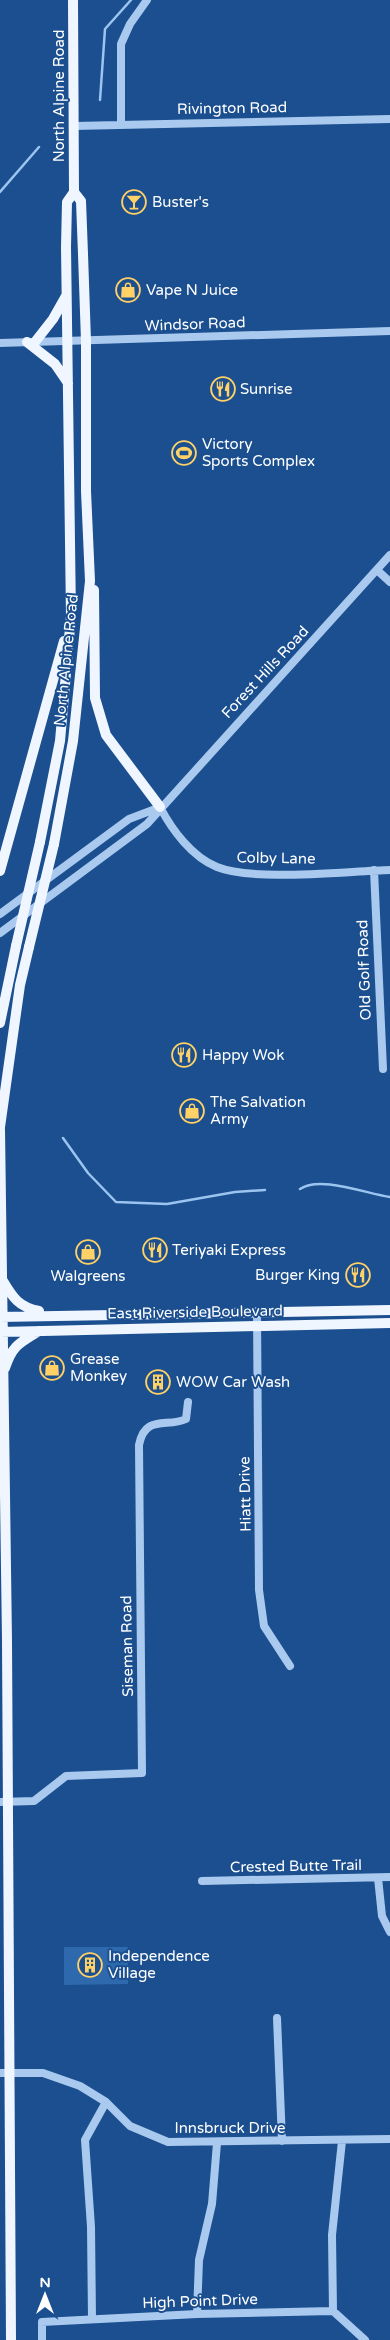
<svg xmlns="http://www.w3.org/2000/svg" width="390" height="2340" font-family="'Varela Round',sans-serif">
  <rect width="100%" height="100%" fill="#1b4f8f"/>
  <path fill="#2e69ad" d="M 64,1947 L 128,1947 L 128,1984 L 64,1985 Z"/>
  <g fill="none" stroke-linecap="round" stroke-linejoin="round">
    <path stroke="#9cc4f0" stroke-width="2.5" d="M 100,100 L 105,29 L 131,0
      M 0,192 L 39,147
      M 63,1138 L 88,1173 L 116,1202 L 167,1204 L 235,1192 L 265,1190
      M 300,1189 C 320,1175 367,1194 390,1197"/>
    <path stroke="#a9c9ee" stroke-width="8" d="M 121,124 L 121,44 L 130,24 L 147,0
      M 74,126 L 390,119
      M 0,343 L 390,331
      M 377,570 L 390,582
      M 160,807 C 172,830 192,857 217,867 C 254,882 347,871 390,870
      M 374,870 L 383,1069
      M 0,914 L 129,819 L 158,808
      M 0,933 L 147,824 L 390,555
      M 257,1313 L 259,1590 L 264,1626 L 290,1666
      M 0,1802 L 34,1801 L 66,1776 L 142,1773 L 139,1445 C 145,1414 167,1428 186,1419 L 188,1402
      M 378,1878 L 382,1916 L 390,1932
      M 202,1881 L 390,1877
      M 277,2018 L 282,2141
      M 0,2073 L 43,2073 L 80,2086 L 106,2102 L 130,2126 L 168,2142 L 390,2139
      M 333,2311 L 332,2235 L 342,2141
      M 197,2314 L 199,2260 L 212,2204 L 217,2143
      M 92,2319 L 91,2227 L 85,2140 L 106,2102
      M 42,2340 L 42,2322 L 197,2314 L 333,2311 L 365,2340"/>
    <path stroke="#f0f6ff" stroke-width="10" d="M 27,342 L 55,364 L 68,383
      M 35,342 L 53,319 L 66,296
      M 94,590 L 95,698 L 106,735 L 160,807
      M 40,842 L 60,741 L 71,616 L 66,247 L 67,202 L 74,192
      M 54,844 L 73,741 L 90,581 L 86,491 L 86,341 L 83,254 L 81,201 L 74,192 L 73,0
      M 0,871 L 64,641
      M 0,1023 L 16,946
      M 0,1127 L 20,985 L 29,947
      M 0,1129 L 7,1641 L 11,2340
      M 3,1281 C 13,1298 19,1307 39,1311
      M 0,1317 L 390,1310
      M 0,1332 L 390,1323
      M 5,1368 C 12,1346 19,1343 39,1331"/>
    <path stroke="#f0f6ff" stroke-width="10" d="M 16,946 L 40,842
      M 29,947 L 54,844"/>
  </g>
  <defs>
    <g id="bar-ring" transform="scale(1.25)"><circle r="9.5" fill="#1b4f8f" stroke="#ffd166" stroke-width="1.5"/><path d="M-6-5H6L.8 .8V4.5H3.5V6h-7V4.5H-.8V.8Z" fill="#ffd166"/></g>
    <g id="shop-ring" transform="scale(1.25)"><circle r="9.5" fill="#1b4f8f" stroke="#ffd166" stroke-width="1.5"/><path d="M-5-2.5h2.3a2.7 3.5 0 0 1 5.4 0H5L5.5 6h-11ZM-1.5-2.5h3a1.5 2.3 0 0 0-3 0Z" fill="#ffd166"/></g>
    <g id="restaurant-ring" transform="scale(1.25)"><circle r="9.5" fill="#1b4f8f" stroke="#ffd166" stroke-width="1.5"/><path d="M-5-6h1v4h1v-4h1v4h1v-4h1v5L-1.5 .5V6h-2V.5L-5-1ZM5-6V6H3V1.5H1.5Q1.5-4 5-6Z" fill="#ffd166"/></g>
    <g id="stadium-ring" transform="scale(1.25)"><circle r="9.5" fill="#1b4f8f" stroke="#ffd166" stroke-width="1.5"/><path d="M0-5a6.5 5 0 1 0 0 10a6.5 5 0 1 0 0-10ZM-3.5-1.8h7v3.6h-7Z" fill="#ffd166"/></g>
    <g id="building-ring" transform="scale(1.25)"><circle r="9.5" fill="#1b4f8f" stroke="#ffd166" stroke-width="1.5"/><path d="M-4-6H4V6H1V3H-1V6H-4ZM-2.5-4.3h1.7v1.8h-1.7ZM.8-4.3h1.7v1.8H.8ZM-2.5-1h1.7V.8h-1.7ZM.8-1h1.7V.8H.8Z" fill="#ffd166"/></g>
  </defs>
  <g fill-rule="evenodd">
    <use href="#bar-ring" x="134" y="202"/>
    <use href="#shop-ring" x="128" y="290"/>
    <use href="#restaurant-ring" x="223" y="389"/>
    <use href="#stadium-ring" x="184" y="453"/>
    <use href="#restaurant-ring" x="184" y="1055"/>
    <use href="#shop-ring" x="192" y="1111"/>
    <use href="#restaurant-ring" x="155" y="1250"/>
    <use href="#shop-ring" x="88" y="1252"/>
    <use href="#restaurant-ring" x="358" y="1275"/>
    <use href="#shop-ring" x="52" y="1368"/>
    <use href="#building-ring" x="158" y="1382"/>
    <use href="#building-ring" x="90" y="1965"/>
  </g>
  <g text-anchor="middle" dominant-baseline="central" stroke-width="4" stroke-linejoin="round" paint-order="stroke">
    <g font-size="15" fill="#fff" stroke="#1b4f8f">
      <text transform="translate(59 96) rotate(-90)">North Alpine Road</text>
      <text transform="translate(232 108) rotate(-1)">Rivington Road</text>
      <text transform="translate(195 324) rotate(-2)">Windsor Road</text>
      <text transform="translate(66 660) rotate(-84)">North Alpine Road</text>
      <text transform="translate(265 672) rotate(-47)">Forest Hills Road</text>
      <text transform="translate(276 858) rotate(1)">Colby Lane</text>
      <text transform="translate(364 970) rotate(-92)">Old Golf Road</text>
      <text transform="translate(195 1312) rotate(-1)">East Riverside Boulevard</text>
      <text transform="translate(245 1494) rotate(-91)">Hiatt Drive</text>
      <text transform="translate(127 1646) rotate(-91)">Siseman Road</text>
      <text transform="translate(296 1866) rotate(-1)">Crested Butte Trail</text>
      <text x="230" y="2128">Innsbruck Drive</text>
      <text transform="translate(200 2301) rotate(-2)">High Point Drive</text>
    </g>
    <g font-size="15" fill="#fff" stroke="#1b4f8f" text-anchor="start">
      <text x="152" y="202">Buster's</text>
      <text x="146" y="290">Vape N Juice</text>
      <text x="240" y="389">Sunrise</text>
      <text x="202" y="444">Victory<tspan x="202" dy="17">Sports Complex</tspan></text>
      <text x="202" y="1055">Happy Wok</text>
      <text x="210" y="1102">The Salvation<tspan x="210" dy="17">Army</tspan></text>
      <text x="172" y="1250">Teriyaki Express</text>
      <text x="340" y="1275" text-anchor="end">Burger King</text>
      <text x="88" y="1276" text-anchor="middle">Walgreens</text>
      <text x="70" y="1359">Grease<tspan x="70" dy="17">Monkey</tspan></text>
      <text x="176" y="1382">WOW Car Wash</text>
      <text x="108" y="1956">Independence<tspan x="108" dy="17">Village</tspan></text>
    </g>
  </g>
  <g transform="translate(45 2295)" stroke="#1b4f8f" stroke-width="4" paint-order="stroke">
  <path d="M0-4L9 19L0 12L-9 19Z" fill="#ffffff"/>
  <text y="-8" font-size="14" font-weight="bold" text-anchor="middle" fill="#ffffff">N</text>
  </g>
</svg>
